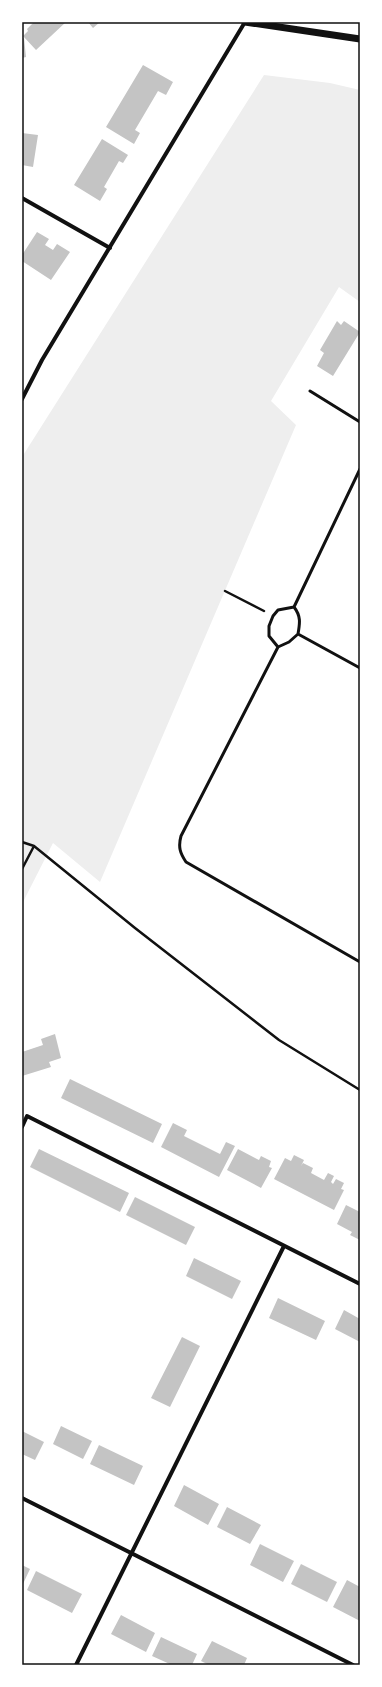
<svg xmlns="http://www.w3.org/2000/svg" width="382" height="1687" font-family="'Nunito Sans',sans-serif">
  <rect width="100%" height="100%" fill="#fff"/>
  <path fill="#eee" d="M 264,75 L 330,83 L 360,90 L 360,302 L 339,287 L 271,401 L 296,425 L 100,882 L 53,843 L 22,904 L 22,457 Z"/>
  <path fill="#c4c4c4" d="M 34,22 L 66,22 L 36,50 L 23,36 L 28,31 L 27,29 Z
    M 88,22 L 100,22 L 93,28 Z
    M 24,38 L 26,57 L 22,58 L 22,39 Z
    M 143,65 L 173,82 L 166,95 L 158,91 L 135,130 L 140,133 L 134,144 L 106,127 Z
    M 22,133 L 38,135 L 33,167 L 22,165 Z
    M 102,139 L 128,155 L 123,163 L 119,161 L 104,187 L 107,189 L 100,201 L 74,185 Z
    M 37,232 L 49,239 L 45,245 L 53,250 L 57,244 L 70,252 L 51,280 L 22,261 L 22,255 Z
    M 337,321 L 341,325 L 344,321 L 360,332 L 333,376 L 317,366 L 324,353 L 320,350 Z
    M 55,1034 L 61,1058 L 49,1062 L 51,1067 L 22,1076 L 22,1052 L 43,1045 L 41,1039 Z
    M 70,1079 L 162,1124 L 153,1143 L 61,1098 Z
    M 173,1123 L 187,1130 L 184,1136 L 220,1154 L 226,1142 L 235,1146 L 219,1177 L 161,1147 Z
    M 39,1149 L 129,1193 L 120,1212 L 30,1167 Z
    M 238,1149 L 259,1160 L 261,1156 L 271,1161 L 269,1167 L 272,1168 L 261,1188 L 227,1170 Z
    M 294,1155 L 304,1160 L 301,1166 L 303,1163 L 313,1168 L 311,1173 L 324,1180 L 328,1173 L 334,1176 L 331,1182 L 333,1184 L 336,1179 L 344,1183 L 341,1189 L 344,1190 L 334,1210 L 274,1179 L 285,1158 L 291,1161 Z
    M 135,1197 L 195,1227 L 186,1245 L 126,1215 Z
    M 346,1205 L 360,1212 L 360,1240 L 350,1235 L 352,1232 L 337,1224 Z
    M 194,1258 L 241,1281 L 232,1299 L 186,1276 Z
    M 278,1298 L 325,1321 L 316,1340 L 269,1318 Z
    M 344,1310 L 360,1319 L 360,1342 L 335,1329 Z
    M 182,1337 L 200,1346 L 170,1407 L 151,1398 Z
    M 61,1426 L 92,1441 L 83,1459 L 53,1444 Z
    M 22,1431 L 44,1442 L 35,1460 L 22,1454 Z
    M 99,1445 L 143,1466 L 134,1485 L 90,1464 Z
    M 184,1485 L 219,1504 L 208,1525 L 174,1506 Z
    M 227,1507 L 261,1525 L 250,1544 L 217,1527 Z
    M 260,1544 L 294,1561 L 283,1582 L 250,1565 Z
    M 301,1564 L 337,1582 L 327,1602 L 291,1584 Z
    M 22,1565 L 30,1569 L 22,1586 Z
    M 36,1571 L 82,1594 L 72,1613 L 27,1590 Z
    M 347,1580 L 360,1587 L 360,1621 L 333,1607 Z
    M 121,1615 L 155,1633 L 146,1652 L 111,1634 Z
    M 161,1637 L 197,1654 L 192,1665 L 172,1665 L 152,1656 Z
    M 212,1641 L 247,1658 L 244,1665 L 209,1665 L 201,1661 Z"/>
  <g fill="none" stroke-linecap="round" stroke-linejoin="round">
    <path stroke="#111" stroke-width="2.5" d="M 225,591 L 264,611
      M 22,842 L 34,846 L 135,928 L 279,1040 L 360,1090
      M 22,869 L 34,846"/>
    <path stroke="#111" stroke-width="3" d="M 310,391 L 360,422
      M 294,607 L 278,610 L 273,616 L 269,626 L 269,636 L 278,647 L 181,836 C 178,847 180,853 186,862 L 360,962
      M 294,607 L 360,469
      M 294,607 C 301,616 300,623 298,634 L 360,668
      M 278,647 L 289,642 L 298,634"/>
    <path stroke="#111" stroke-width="4" d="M 22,198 L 110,248
      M 22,399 L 42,360 L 245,22
      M 22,1127 L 27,1116 L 360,1284
      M 22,1498 L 353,1665
      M 76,1665 L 284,1246"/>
    <path stroke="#111" stroke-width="7" d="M 245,22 L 360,39"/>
  </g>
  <rect width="382" height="1687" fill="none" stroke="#ffffff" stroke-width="46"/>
  <rect x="23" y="23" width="336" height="1641" fill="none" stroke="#111" stroke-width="1.5"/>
</svg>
